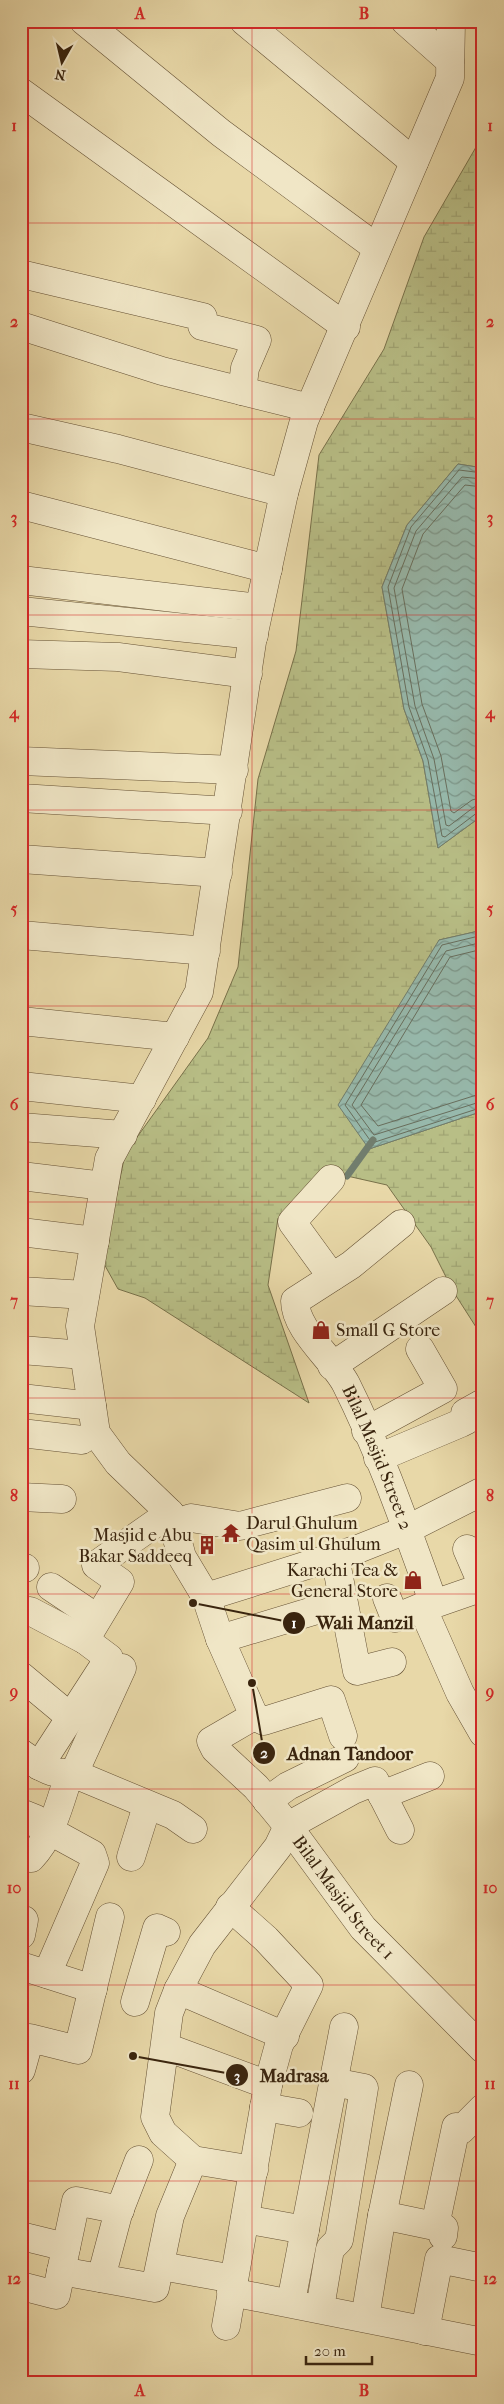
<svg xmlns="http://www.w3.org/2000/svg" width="504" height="2404" font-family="'IM FELL French Canon',serif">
  <defs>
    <pattern id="wetland-marsh" width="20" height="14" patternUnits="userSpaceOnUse" patternTransform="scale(1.25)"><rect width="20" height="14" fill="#b8be86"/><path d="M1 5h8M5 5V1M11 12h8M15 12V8" fill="none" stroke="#9fa372"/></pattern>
    <pattern id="water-waves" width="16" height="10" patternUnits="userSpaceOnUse" patternTransform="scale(1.25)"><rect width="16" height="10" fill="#97b9ac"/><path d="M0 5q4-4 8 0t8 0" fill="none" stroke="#7c968a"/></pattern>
  </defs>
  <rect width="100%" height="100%" fill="#e8d8a8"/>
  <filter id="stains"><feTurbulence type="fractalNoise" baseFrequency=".004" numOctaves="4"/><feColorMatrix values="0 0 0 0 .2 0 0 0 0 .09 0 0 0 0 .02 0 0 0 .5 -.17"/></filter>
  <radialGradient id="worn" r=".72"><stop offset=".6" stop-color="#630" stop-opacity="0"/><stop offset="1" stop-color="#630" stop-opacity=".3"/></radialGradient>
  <path fill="url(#wetland-marsh)" stroke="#78714a" d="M 483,135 L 483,468 L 458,464 L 407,525 L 382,587 L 404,709 L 423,761 L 438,848 L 483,815 L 483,930 L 439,940 L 369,1149 L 483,1111 L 483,1338 L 453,1291 L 431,1247 L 387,1185 L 347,1176 L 320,1178 L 278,1218 L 268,1285 L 309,1403 L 145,1298 L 118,1289 L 103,1262 L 125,1154 L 208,1038 L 238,967 L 258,779 L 296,651 L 319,455 L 384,349 L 424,237 Z"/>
  <path fill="url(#water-waves)" stroke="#717d6d" d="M 458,464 L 483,468 L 483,815 L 438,848 L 423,761 L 404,709 L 382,587 L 407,525 Z
    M 483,930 L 483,1111 L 369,1149 L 338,1105 L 439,940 Z"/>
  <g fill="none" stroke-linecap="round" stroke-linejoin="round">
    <path stroke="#686e5d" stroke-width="1" d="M 483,473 L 459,470 L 411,527 L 388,587 L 409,707 L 428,760 L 442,836 L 445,837 L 478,812 L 483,811
      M 483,479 L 462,477 L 416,531 L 394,588 L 415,706 L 434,759 L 446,825 L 449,826 L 474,807 L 483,805
      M 483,487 L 465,485 L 423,534 L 402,589 L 422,704 L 441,756 L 451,811 L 454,813 L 472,800 L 483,797
      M 483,935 L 442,945 L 345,1105 L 372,1143 L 483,1107
      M 483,942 L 446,951 L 352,1105 L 374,1135 L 483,1101
      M 483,949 L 450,957 L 361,1105 L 378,1126 L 483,1093"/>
    <path stroke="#717d6d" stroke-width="7" d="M 347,1176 L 373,1140"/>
    <g stroke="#655134" stroke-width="29">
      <g id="minor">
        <path d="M 84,21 L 221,133 L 377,248"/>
        <path d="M 244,21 L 414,162"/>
        <path d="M 405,21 L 450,61"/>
        <path id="s1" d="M 451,21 L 450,78 L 304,421 L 284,493 L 252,642 L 199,992 L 109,1159 L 80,1326 L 96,1433 L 118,1463 L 170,1513 L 182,1557 L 206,1597 L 220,1639 L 254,1716 L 211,1741 L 215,1749 L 256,1787 L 288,1826 L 363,1928 L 483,2049"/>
        <path d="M 21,92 L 346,327"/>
        <path d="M 21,274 L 203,317 L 202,326 L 257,340 L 245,368 L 242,391"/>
        <path d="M 21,326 L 162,371 L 310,408"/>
        <path d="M 21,427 L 118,449 L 284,493"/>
        <path d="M 21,505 L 268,569"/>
        <path d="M 21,580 L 259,608"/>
        <path d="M 21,611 L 254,635"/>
        <path d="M 21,654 L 118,657 L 248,674"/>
        <path d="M 21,761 L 234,770"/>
        <path d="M 21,798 L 228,811"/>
        <path d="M 21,859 L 218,873"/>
        <path d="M 21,935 L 206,951"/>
        <path d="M 21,1021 L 175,1037"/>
        <path d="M 21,1086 L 142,1099"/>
        <path d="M 21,1127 L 123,1135"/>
        <path d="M 21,1176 L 104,1186"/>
        <path d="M 331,1179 L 292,1222 L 332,1277"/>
        <path id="s2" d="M 401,1224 L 351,1265 L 295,1301 C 295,1330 333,1359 346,1384 C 381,1454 407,1530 434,1604 L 422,1607 L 460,1693 L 483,1733"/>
        <path d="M 21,1232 L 95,1241"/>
        <path d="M 21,1291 L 85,1295"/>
        <path d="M 21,1350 L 84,1355"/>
        <path d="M 332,1366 L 443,1291"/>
        <path d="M 21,1398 L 92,1406"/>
        <path d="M 366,1431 L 443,1389 L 420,1349"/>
        <path d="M 21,1433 L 82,1440"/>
        <path d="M 378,1458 L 461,1423 L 467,1420 L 465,1413 L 483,1403"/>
        <path d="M 21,1497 L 62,1499"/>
        <path d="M 173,1524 L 191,1518 L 240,1526 L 347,1498"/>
        <path d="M 467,1549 L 483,1586"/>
        <path d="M 335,1557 L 357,1671 L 392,1662"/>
        <path d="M 21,1568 L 25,1568"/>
        <path d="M 51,1587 L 97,1618"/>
        <path d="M 206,1597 L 358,1549 L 406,1530 L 483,1491"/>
        <path d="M 387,1598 L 395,1618 L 422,1607"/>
        <path d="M 434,1604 L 483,1587"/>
        <path d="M 30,1611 L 85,1640 L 109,1658 L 39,1766"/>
        <path d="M 220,1639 L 343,1602"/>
        <path d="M 85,1640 L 120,1582 L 96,1565 L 170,1513"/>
        <path d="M 21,1676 L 69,1716"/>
        <path d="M 254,1716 L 264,1721 L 331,1700 L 343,1736"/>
        <path d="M 21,1753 C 39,1766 53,1778 75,1771 L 122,1668"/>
        <path d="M 382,1795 L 430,1776"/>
        <path d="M 267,1801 L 288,1786 L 345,1758"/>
        <path d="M 21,1813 L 36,1819 L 46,1837"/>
        <path d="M 21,1856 L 31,1858 C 53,1835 60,1801 70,1772 L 173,1815 L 193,1829"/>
        <path d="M 131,1857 L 147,1806"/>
        <path d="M 230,1907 L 266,1939 L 309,1985 L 279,2045 L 268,2085"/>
        <path d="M 21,1919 L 24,1920 L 21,1935"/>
        <path d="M 21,1966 L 93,1989"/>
        <path d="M 47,1974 L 95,1863 L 92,1854 L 50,1831"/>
        <path d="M 178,1990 L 285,2036"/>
        <path d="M 135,2002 L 157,1928 L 166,1932"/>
        <path d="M 166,2047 L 268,2085 L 226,2326"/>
        <path d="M 21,2070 L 30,2038 L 78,2050 L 110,1917"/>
        <path d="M 264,2107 L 299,2113"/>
        <path d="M 461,2130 L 483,2108"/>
        <path d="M 254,2170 L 193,2160 L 163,2133 L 155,2117 L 169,2013 L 178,1990 L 202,1945 L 278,1847 L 288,1826 L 353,1790 L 375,1781 L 400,1830"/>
        <path d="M 382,2215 L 444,2228 L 443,2236"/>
        <path d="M 245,2219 L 305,2230"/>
        <path d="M 435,2226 L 456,2127"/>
        <path d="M 21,2236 L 66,2247"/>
        <path d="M 161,2266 L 234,2279"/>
        <path d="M 61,2271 L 155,2288 L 170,2216 L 193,2160"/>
        <path d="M 101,2278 L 118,2214 L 139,2160"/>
        <path d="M 21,2286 L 56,2295 L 76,2201 L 120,2210"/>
        <path d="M 231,2292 L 483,2342"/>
        <path d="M 291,2302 L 344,2027"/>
        <path d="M 320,2308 L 330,2249 L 339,2240 L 364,2088 L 333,2082"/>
        <path d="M 365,2318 L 381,2221 L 409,2085"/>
        <path d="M 425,2331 L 439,2259 L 483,2268"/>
      </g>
    </g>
    <use href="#minor" stroke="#f0e6c6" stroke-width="28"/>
  </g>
  <path fill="none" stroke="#d62828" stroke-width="1" stroke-opacity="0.55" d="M 252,21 L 252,2383M 21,223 L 483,223M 21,419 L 483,419M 21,615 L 483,615M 21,810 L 483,810M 21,1006 L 483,1006M 21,1202 L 483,1202M 21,1398 L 483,1398M 21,1594 L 483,1594M 21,1789 L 483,1789M 21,1985 L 483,1985M 21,2181 L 483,2181"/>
  <defs>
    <g id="shop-bare" transform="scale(1.5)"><path d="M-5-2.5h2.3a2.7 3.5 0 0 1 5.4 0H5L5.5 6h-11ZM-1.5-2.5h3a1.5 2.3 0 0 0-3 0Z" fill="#8f2418" stroke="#f0e6c6" stroke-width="2.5" paint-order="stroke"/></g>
    <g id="temple-bare" transform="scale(1.5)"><path d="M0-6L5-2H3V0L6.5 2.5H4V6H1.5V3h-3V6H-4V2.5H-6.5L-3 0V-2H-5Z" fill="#8f2418" stroke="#f0e6c6" stroke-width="2.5" paint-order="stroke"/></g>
    <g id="building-bare" transform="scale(1.5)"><path d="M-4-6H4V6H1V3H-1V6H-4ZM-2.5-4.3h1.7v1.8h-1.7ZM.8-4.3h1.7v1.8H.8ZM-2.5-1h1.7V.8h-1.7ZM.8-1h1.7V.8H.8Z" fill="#8f2418" stroke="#f0e6c6" stroke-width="2.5" paint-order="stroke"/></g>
  </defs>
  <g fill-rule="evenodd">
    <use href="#shop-bare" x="321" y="1330"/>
    <use href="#temple-bare" x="231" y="1533"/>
    <use href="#building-bare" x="207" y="1545"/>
    <use href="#shop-bare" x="413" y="1580"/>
  </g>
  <g text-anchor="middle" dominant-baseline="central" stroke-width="5" stroke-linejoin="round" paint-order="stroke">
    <g font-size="18" fill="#39240e" stroke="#f0e6c6" text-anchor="start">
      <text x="336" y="1330">Small G Store</text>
      <text x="246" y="1523">Darul Ghulum<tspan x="246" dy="21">Qasim ul Ghulum</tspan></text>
      <text x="192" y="1535" text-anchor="end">Masjid e Abu<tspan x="192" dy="21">Bakar Saddeeq</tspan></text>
      <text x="398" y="1570" text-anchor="end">Karachi Tea &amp;<tspan x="398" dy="21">General Store</tspan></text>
    </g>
    <g font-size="18" fill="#39240e" stroke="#f0e6c6">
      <text stroke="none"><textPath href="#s2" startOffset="310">Bilal Masjid Street 2</textPath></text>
      <text stroke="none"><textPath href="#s1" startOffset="2064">Bilal Masjid Street 1</textPath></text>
    </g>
  </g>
  <path fill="none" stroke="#39240e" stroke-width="2" d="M193 1603L294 1623M252 1683L264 1753M133 2056L237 2075"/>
  <g fill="#39240e" stroke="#f0e6c6" stroke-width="2">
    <circle cx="193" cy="1603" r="5"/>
    <circle cx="252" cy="1683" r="5"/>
    <circle cx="133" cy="2056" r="5"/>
    <circle cx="294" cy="1623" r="12"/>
    <circle cx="264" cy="1753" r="12"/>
    <circle cx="237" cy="2075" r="12"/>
  </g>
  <g font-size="15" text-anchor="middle" font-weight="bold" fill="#fff">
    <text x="294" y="1628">1</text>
    <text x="264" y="1758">2</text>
    <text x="237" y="2081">3</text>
  </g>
  <g font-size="19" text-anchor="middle" font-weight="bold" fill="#39240e" stroke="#f0e6c6" stroke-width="5" stroke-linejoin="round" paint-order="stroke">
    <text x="365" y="1629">Wali Manzil</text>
    <text x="350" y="1760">Adnan Tandoor</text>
    <text x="294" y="2082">Madrasa</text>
  </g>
  <rect width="504" height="2404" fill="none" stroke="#e8d8a8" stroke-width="55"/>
  <g transform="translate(62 62) rotate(188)" stroke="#f0e6c6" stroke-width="4" paint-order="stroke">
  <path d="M0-4L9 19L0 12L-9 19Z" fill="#39240e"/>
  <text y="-8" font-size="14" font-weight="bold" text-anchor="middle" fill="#39240e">N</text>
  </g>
  <path d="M306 2356v8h66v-8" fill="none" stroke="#39240e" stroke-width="2.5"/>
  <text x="314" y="2356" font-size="15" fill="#39240e" stroke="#f0e6c6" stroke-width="4" paint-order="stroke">20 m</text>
  <rect x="28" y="28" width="448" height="2348" fill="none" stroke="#d62828" stroke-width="2"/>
  <g font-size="16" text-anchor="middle" font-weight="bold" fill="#d62828">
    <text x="140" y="19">A</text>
    <text x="364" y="19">B</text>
    <text x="14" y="131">1</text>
    <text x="490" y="131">1</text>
    <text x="14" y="327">2</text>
    <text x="490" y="327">2</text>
    <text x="14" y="523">3</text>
    <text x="490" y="523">3</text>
    <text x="14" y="718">4</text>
    <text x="490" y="718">4</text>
    <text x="14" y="914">5</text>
    <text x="490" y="914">5</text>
    <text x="14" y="1110">6</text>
    <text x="490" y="1110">6</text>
    <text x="14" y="1306">7</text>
    <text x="490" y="1306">7</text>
    <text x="14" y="1501">8</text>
    <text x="490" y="1501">8</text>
    <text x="14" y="1697">9</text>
    <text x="490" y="1697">9</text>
    <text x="14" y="1893">10</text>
    <text x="490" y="1893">10</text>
    <text x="14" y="2089">11</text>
    <text x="490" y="2089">11</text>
    <text x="14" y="2284">12</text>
    <text x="490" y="2284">12</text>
    <text x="140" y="2396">A</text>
    <text x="364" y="2396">B</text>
  </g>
  <rect width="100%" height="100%" filter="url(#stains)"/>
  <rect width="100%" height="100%" fill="url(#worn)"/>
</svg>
